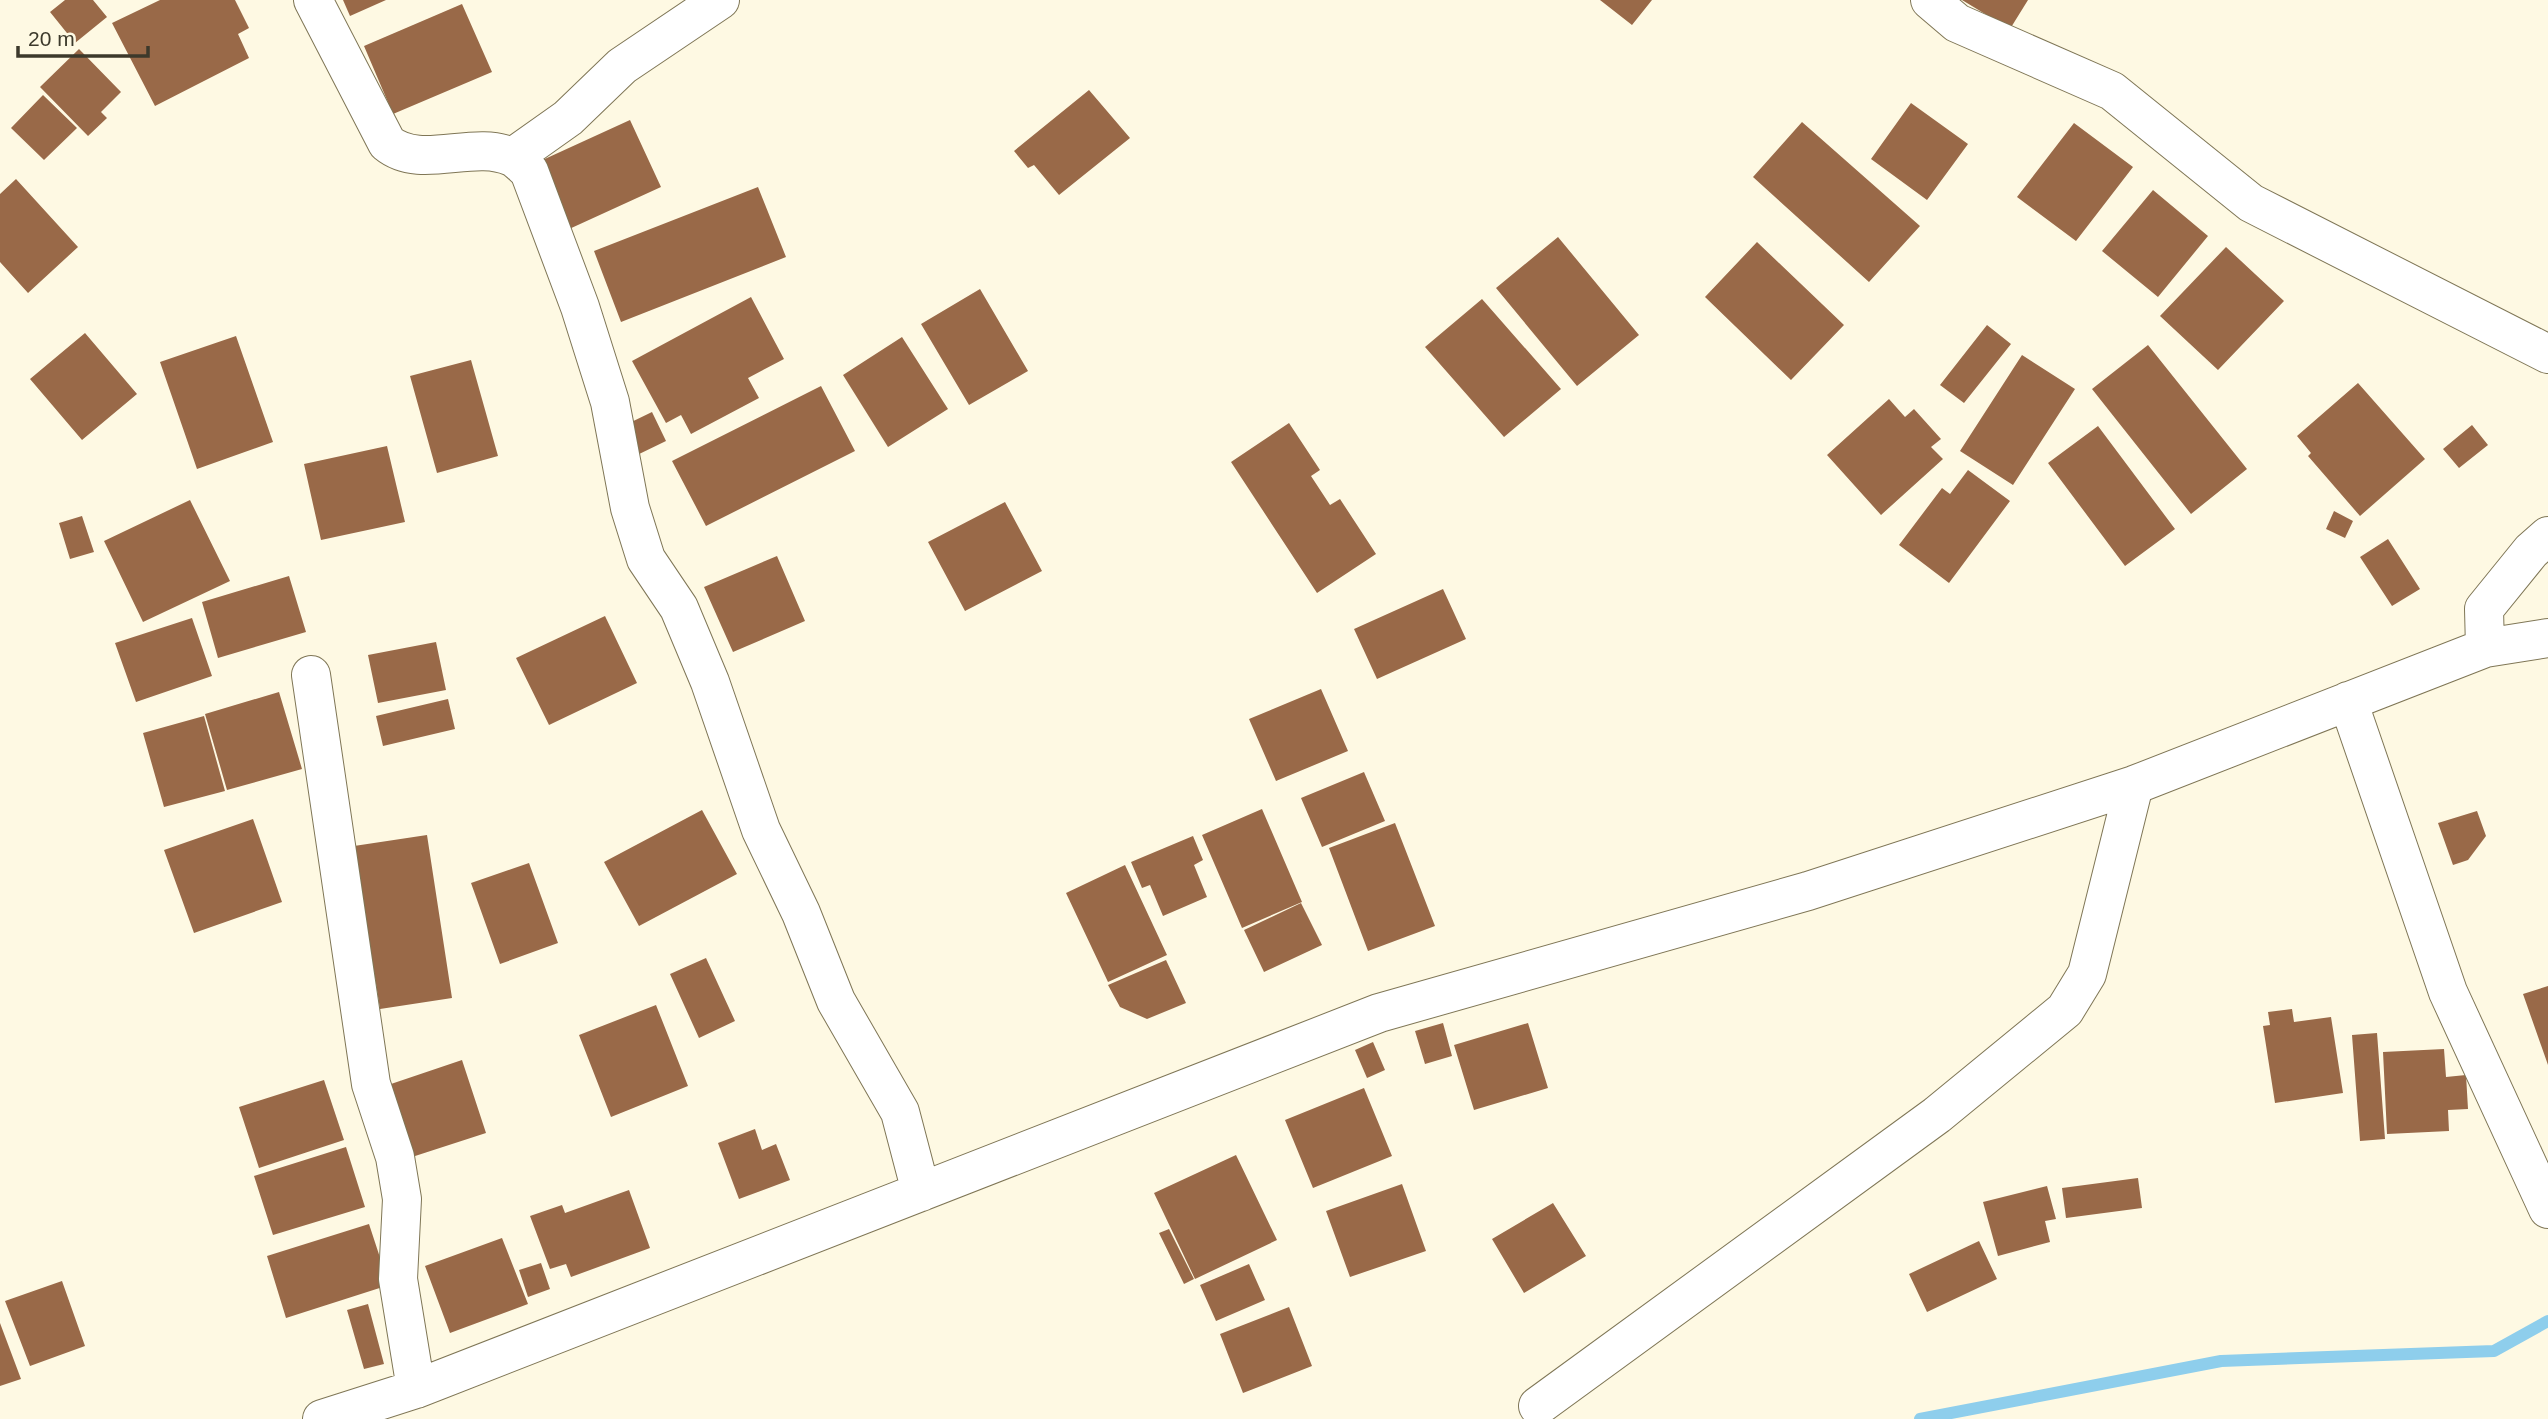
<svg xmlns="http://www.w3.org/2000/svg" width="2548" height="1419" font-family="Arial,sans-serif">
  <rect width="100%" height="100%" fill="#fef9e3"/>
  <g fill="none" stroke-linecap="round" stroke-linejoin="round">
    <path stroke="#8eceec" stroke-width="12" d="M 1920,1419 L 2221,1361 L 2494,1351 L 2548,1321"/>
  </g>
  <path fill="#996948" d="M 65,0 L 93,0 L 107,17 L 75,43 L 50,12 Z
    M 160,0 L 235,0 L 249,28 L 238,34 L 249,58 L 155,106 L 112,23 Z
    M 343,0 L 386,0 L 350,16 Z
    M 1600,0 L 1652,0 L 1632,25 Z
    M 1962,0 L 2028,0 L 2010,29 Z
    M 462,4 L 492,72 L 393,114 L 364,46 Z
    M 79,49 L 121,92 L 101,112 L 107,118 L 88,136 L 40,87 Z
    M 1089,90 L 1130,138 L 1059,195 L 1034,165 L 1028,168 L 1014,151 Z
    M 43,95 L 77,128 L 44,160 L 11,128 Z
    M 1911,103 L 1968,144 L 1927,200 L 1871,159 Z
    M 630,120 L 661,187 L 567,230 L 536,163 Z
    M 1802,122 L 1920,226 L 1869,282 L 1753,177 Z
    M 2074,123 L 2133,167 L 2076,241 L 2017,197 Z
    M 16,179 L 78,247 L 28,293 L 0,262 L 0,194 Z
    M 758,187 L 786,257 L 621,322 L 594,251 Z
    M 2153,190 L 2208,236 L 2158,297 L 2102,251 Z
    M 1558,237 L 1639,335 L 1577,386 L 1496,288 Z
    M 1757,242 L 1844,325 L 1791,380 L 1705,297 Z
    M 2226,247 L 2284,301 L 2218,370 L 2160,316 Z
    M 980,289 L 1028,371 L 969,405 L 921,324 Z
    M 751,297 L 784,359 L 748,378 L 759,398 L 691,434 L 681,415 L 666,423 L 632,361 Z
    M 1482,299 L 1561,389 L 1504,437 L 1425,347 Z
    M 1987,325 L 2011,344 L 1964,403 L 1940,385 Z
    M 85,333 L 137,394 L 82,440 L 30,379 Z
    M 236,336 L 273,442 L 197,469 L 160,362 Z
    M 902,337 L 948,409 L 888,447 L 843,375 Z
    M 2148,345 L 2247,469 L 2191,514 L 2092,389 Z
    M 2022,355 L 2075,389 L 2013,485 L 1960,451 Z
    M 471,360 L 498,456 L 437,473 L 410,376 Z
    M 2358,383 L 2425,459 L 2360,516 L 2308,456 L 2311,453 L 2297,436 Z
    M 821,386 L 855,451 L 706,526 L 672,461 Z
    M 1889,399 L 1905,417 L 1914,409 L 1941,439 L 1931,447 L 1943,459 L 1881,515 L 1827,455 Z
    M 652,412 L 666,441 L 633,457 L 619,428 Z
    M 1289,423 L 1320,470 L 1311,476 L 1330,505 L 1340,499 L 1376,554 L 1317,593 L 1231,462 Z
    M 2472,425 L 2488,445 L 2459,468 L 2443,449 Z
    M 2098,426 L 2175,529 L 2125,566 L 2048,463 Z
    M 387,446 L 405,522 L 321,540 L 304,464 Z
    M 1968,470 L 2010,501 L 1949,583 L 1899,545 L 1942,488 L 1950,494 Z
    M 190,500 L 230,581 L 143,622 L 104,541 Z
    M 1005,502 L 1042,571 L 965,611 L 928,542 Z
    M 2334,511 L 2353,521 L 2345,538 L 2326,529 Z
    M 82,516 L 94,552 L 70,559 L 59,523 Z
    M 2388,539 L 2420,589 L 2392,606 L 2360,557 Z
    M 777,556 L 805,621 L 733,652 L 704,587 Z
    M 289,576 L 306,632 L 218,658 L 202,602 Z
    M 1443,589 L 1466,639 L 1377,679 L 1354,629 Z
    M 605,616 L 637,683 L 549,725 L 516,658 Z
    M 192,618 L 212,676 L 136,702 L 115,643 Z
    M 436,642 L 446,690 L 378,703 L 368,655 Z
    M 1321,689 L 1348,751 L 1276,781 L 1249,719 Z
    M 279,692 L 302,769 L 227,790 L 205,714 Z
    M 448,699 L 455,729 L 383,746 L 376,716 Z
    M 204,716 L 225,791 L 164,807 L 143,733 Z
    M 1364,772 L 1385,821 L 1322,847 L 1301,798 Z
    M 1262,809 L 1302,902 L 1242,928 L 1202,835 Z
    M 702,810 L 737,874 L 639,926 L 604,862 Z
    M 2477,811 L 2486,836 L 2468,860 L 2453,865 L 2438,823 Z
    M 253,819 L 282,902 L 194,933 L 164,850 Z
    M 1395,823 L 1435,926 L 1368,951 L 1329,848 Z
    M 427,835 L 452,998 L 380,1009 L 354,846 Z
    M 1193,836 L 1203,860 L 1194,865 L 1207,897 L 1163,916 L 1150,885 L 1142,888 L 1131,862 Z
    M 529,863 L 558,943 L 500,964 L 471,883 Z
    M 1125,865 L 1167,955 L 1108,982 L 1066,893 Z
    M 1301,903 L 1322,945 L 1264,972 L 1244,930 Z
    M 706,958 L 735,1021 L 699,1038 L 670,974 Z
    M 1166,960 L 1186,1003 L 1147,1019 L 1120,1007 L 1108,985 Z
    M 2548,986 L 2548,1065 L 2523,994 Z
    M 656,1005 L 688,1086 L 611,1117 L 579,1035 Z
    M 2292,1009 L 2294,1022 L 2331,1017 L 2343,1093 L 2275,1103 L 2263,1026 L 2270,1025 L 2268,1012 Z
    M 1443,1023 L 1452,1056 L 1425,1064 L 1415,1031 Z
    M 1528,1023 L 1548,1088 L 1474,1110 L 1454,1045 Z
    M 2377,1033 L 2385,1139 L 2360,1141 L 2352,1035 Z
    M 1373,1042 L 1385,1070 L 1367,1078 L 1355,1050 Z
    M 2444,1049 L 2446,1077 L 2466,1075 L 2468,1109 L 2448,1110 L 2449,1131 L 2387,1134 L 2383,1052 Z
    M 462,1060 L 486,1133 L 412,1157 L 388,1085 Z
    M 324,1080 L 344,1140 L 259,1168 L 239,1107 Z
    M 1364,1088 L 1392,1156 L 1313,1188 L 1285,1120 Z
    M 755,1129 L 762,1150 L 776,1144 L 790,1180 L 739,1199 L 718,1143 Z
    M 346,1147 L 365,1207 L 273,1235 L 254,1176 Z
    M 1236,1155 L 1277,1240 L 1195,1279 L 1154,1193 Z
    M 2138,1178 L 2142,1208 L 2066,1218 L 2062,1188 Z
    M 1402,1184 L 1426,1251 L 1350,1277 L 1326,1211 Z
    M 2047,1186 L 2056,1219 L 2045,1221 L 2050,1242 L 1998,1256 L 1983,1202 Z
    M 629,1190 L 650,1248 L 571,1277 L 566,1264 L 550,1269 L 530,1216 L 562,1205 L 565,1213 Z
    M 1553,1203 L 1586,1256 L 1524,1293 L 1492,1239 Z
    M 369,1224 L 389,1285 L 286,1318 L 267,1256 Z
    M 1169,1229 L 1194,1279 L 1184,1284 L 1159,1233 Z
    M 502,1238 L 528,1304 L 450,1333 L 425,1266 Z
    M 1979,1241 L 1997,1279 L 1927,1312 L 1909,1274 Z
    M 541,1263 L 550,1289 L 528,1297 L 519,1270 Z
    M 1249,1264 L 1265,1300 L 1216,1321 L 1200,1285 Z
    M 62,1281 L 85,1346 L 30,1366 L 5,1301 Z
    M 368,1304 L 384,1364 L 364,1369 L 347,1310 Z
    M 1289,1307 L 1312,1366 L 1243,1393 L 1220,1334 Z
    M 0,1323 L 21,1379 L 0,1386 Z"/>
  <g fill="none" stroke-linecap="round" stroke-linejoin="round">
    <g stroke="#7f7656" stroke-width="40">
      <path id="minor" d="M 313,0 L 387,143 C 421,171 473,139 512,157 C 518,160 524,167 529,171 L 580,307 L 610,402 L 630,508 L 646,559 L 679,608 L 710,682 L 761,830 L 801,913 L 836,1001 L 900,1112 L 921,1192
        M 1930,0 L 1957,23 L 2112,91 L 2251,203 L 2548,354
        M 513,157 L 568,118 L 622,66 L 720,0
        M 2485,648 L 2484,609 L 2531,551 L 2548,536
        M 311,675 L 371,1084 L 395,1157 L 402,1199 L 398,1279 L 416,1389
        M 2348,701 L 2448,992 L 2548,1209
        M 1538,1406 L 1937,1115 L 2065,1010 L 2087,974 L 2134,785
        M 322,1419 L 416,1389 L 1379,1013 L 1808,891 L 2134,785 L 2485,648 L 2548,638"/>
    </g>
    <use href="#minor" stroke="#fff" stroke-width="38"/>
  </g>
  <path d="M18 46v10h130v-10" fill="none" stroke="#3c392b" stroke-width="3.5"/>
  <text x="28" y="46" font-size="21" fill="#3c392b" stroke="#fef9e3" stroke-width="5" paint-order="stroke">20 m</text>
</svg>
